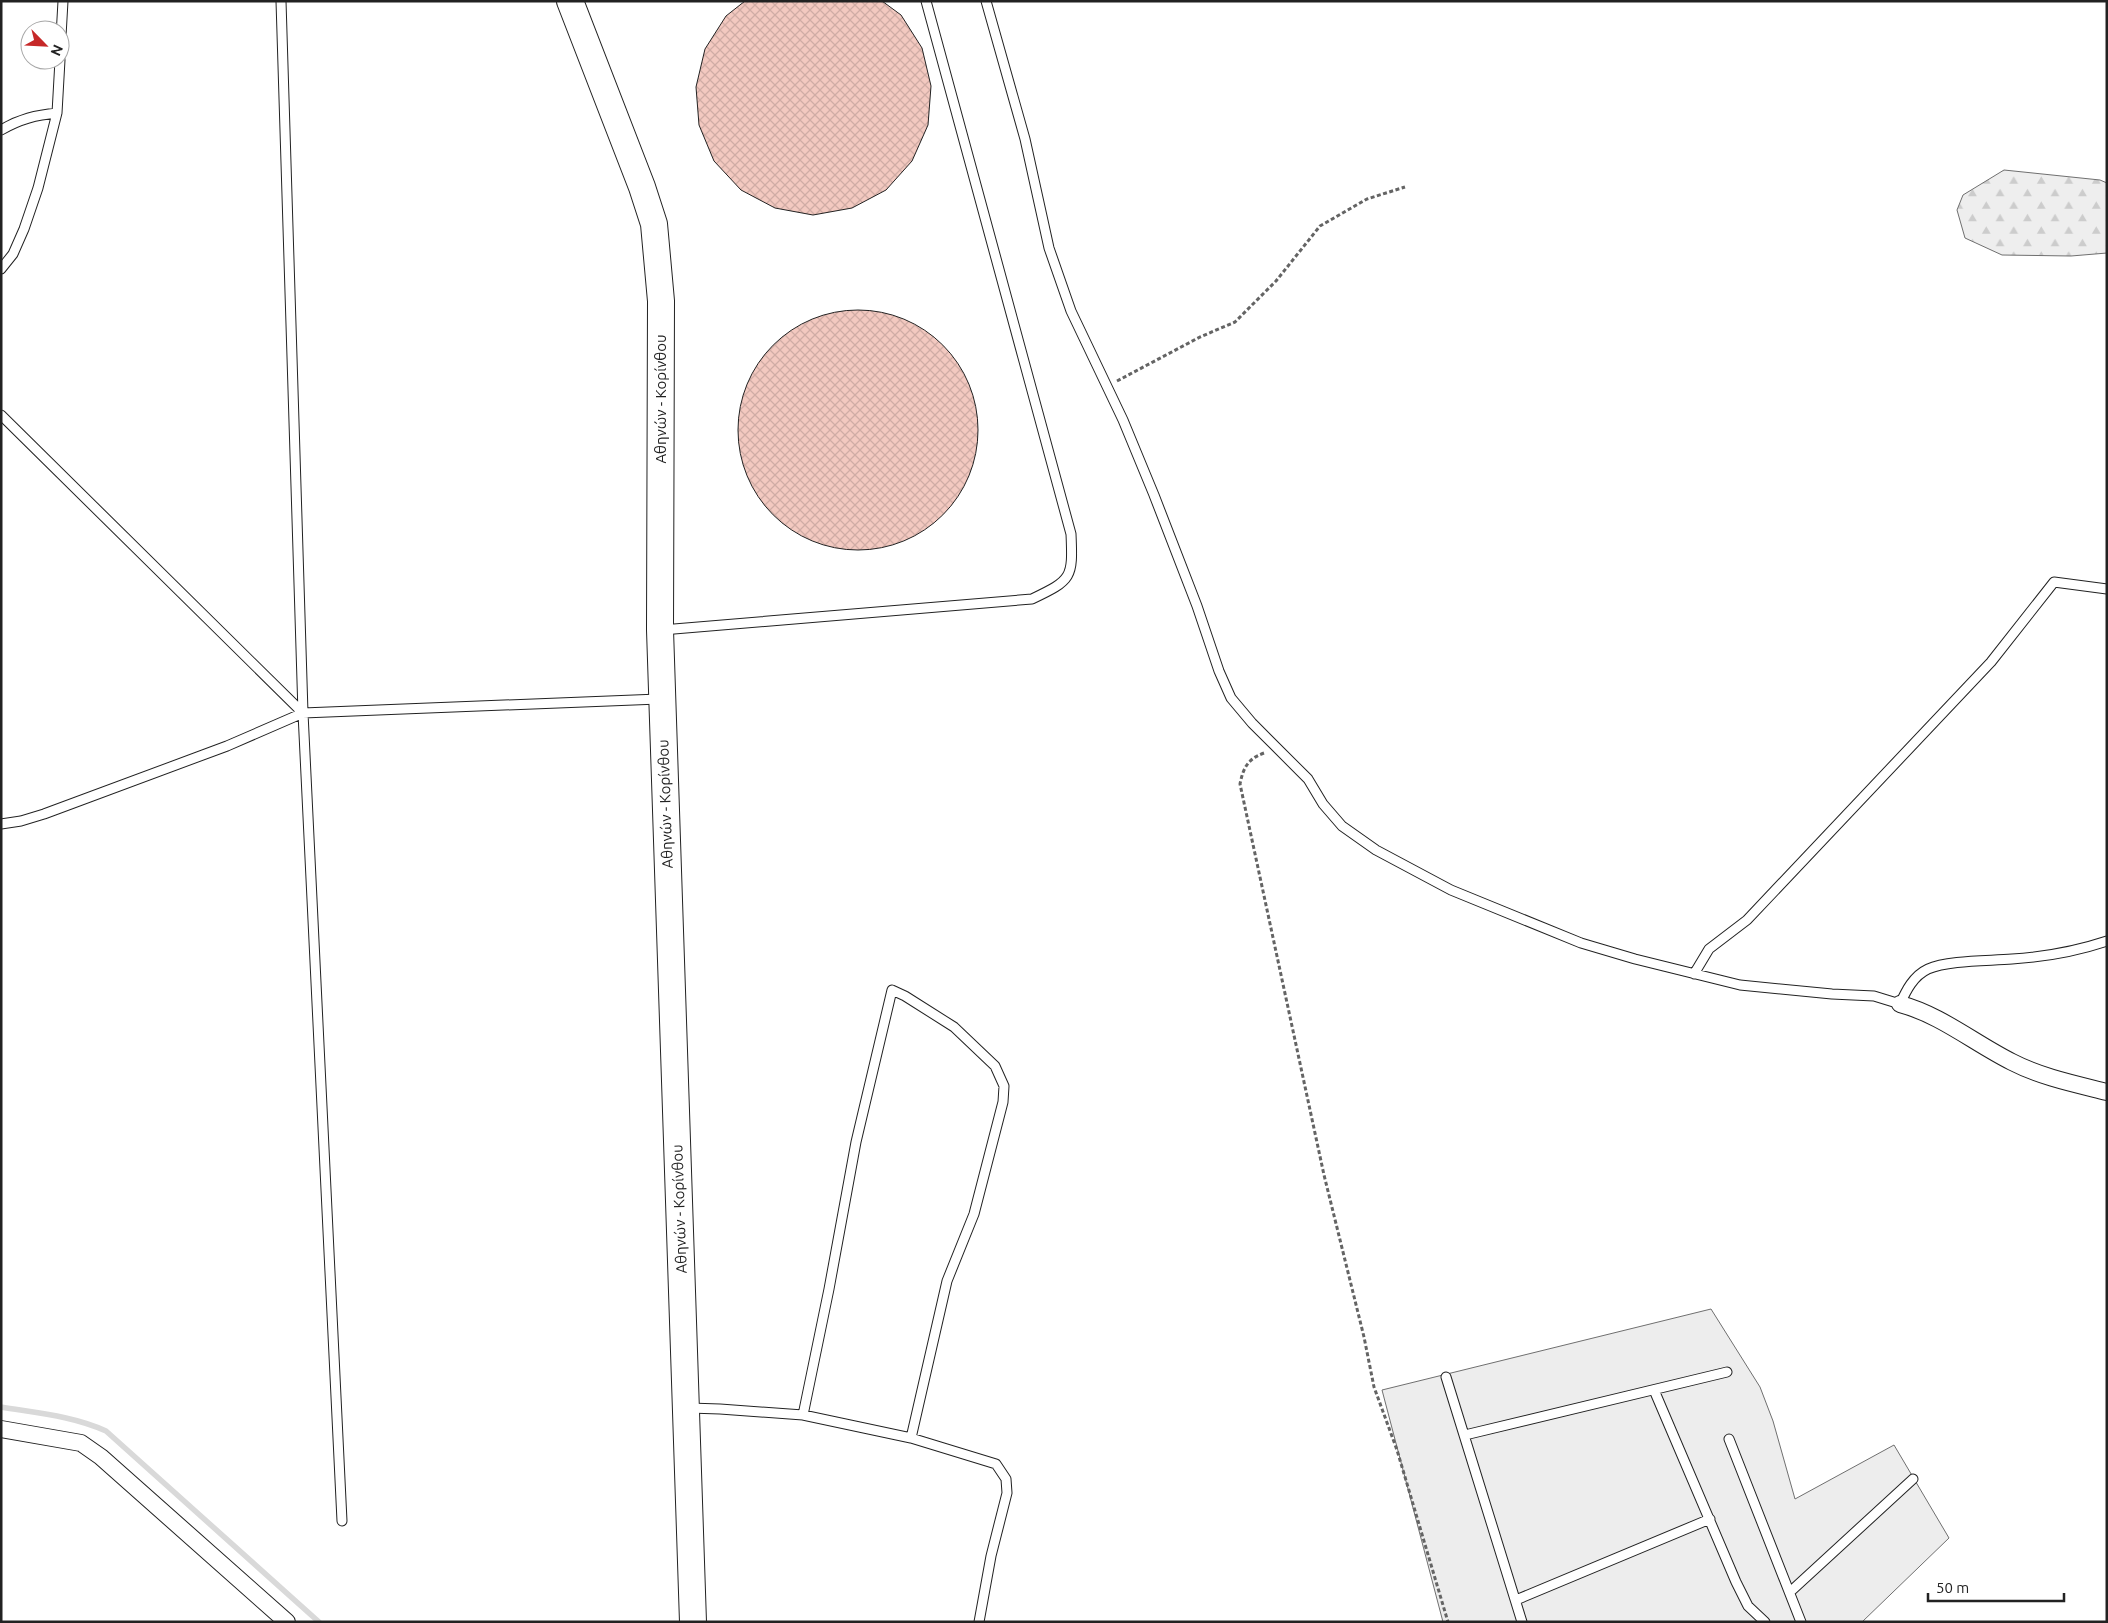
<svg xmlns="http://www.w3.org/2000/svg" width="2108" height="1623" font-family="Ubuntu,sans-serif">
  <defs>
    <pattern id="forest-firs" width="22" height="20" patternUnits="userSpaceOnUse" patternTransform="scale(1.25)"><rect width="22" height="20" fill="#eee"/><path d="M5 1l3.5 6h-7zM16 11l3.5 6h-7z" fill="#ccc"/></pattern>
    <pattern id="building-cross-hatch" width="8" height="8" patternUnits="userSpaceOnUse" patternTransform="scale(1.25)"><rect width="8" height="8" fill="#f3c9c0"/><path d="M0 0l8 8M0 8l8-8" fill="none" stroke="#d0aca5"/></pattern>
  </defs>
  <rect width="100%" height="100%" fill="#fff"/>
  <path fill="url(#forest-firs)" stroke="#6f6f6f" d="M 2004,170 L 2100,180 L 2107,183 L 2107,253 L 2071,256 L 2002,255 L 1965,238 L 1957,210 L 1963,195 Z"/>
  <path fill="#ededed" stroke="#6f6f6f" d="M 1711,1309 L 1760,1387 L 1773,1421 L 1795,1499 L 1894,1445 L 1949,1538 L 1862,1622 L 1443,1622 L 1382,1390 Z"/>
  <g fill="none" stroke-linecap="round" stroke-linejoin="round">
    <path stroke="#d9d9d9" stroke-width="5.5" d="M 1,1407 C 37,1413 73,1416 106,1431 L 319,1622"/>
  </g>
  <path fill="url(#building-cross-hatch)" stroke="#222" d="M 745,1 L 882,1 L 901,15 L 922,48 L 931,86 L 928,125 L 912,161 L 886,190 L 852,208 L 813,215 L 775,208 L 741,190 L 714,161 L 699,125 L 696,87 L 705,49 L 726,16 Z
    M738 430a120 120 0 1 1 240 0a120 120 0 1 1-240 0Z"/>
  <g fill="none" stroke-linecap="round" stroke-linejoin="round">
    <g stroke="#222" stroke-width="11">
      <path id="lane" d="M 281,1 L 303,713 L 342,1521
        M 986,1 L 1025,139 L 1049,248 L 1071,311 L 1123,420 L 1154,495 L 1197,606 L 1219,671 L 1231,698 L 1252,723 L 1308,779 L 1323,804 L 1342,826 L 1376,850 L 1451,890 L 1581,943 L 1635,959 L 1740,985 L 1832,994 L 1874,996 L 1900,1004 C 1906,991 1913,976 1928,969 C 1948,960 1989,961 2012,959 C 2043,957 2077,951 2107,941
        M 60,54 L 63,1
        M 1,130 C 20,119 36,115 57,113
        M 1,269 L 13,254 L 24,229 L 38,188 L 57,113 L 60,60
        M 1,415 L 303,713
        M 662,630 L 1032,599 C 1072,580 1073,578 1071,534 L 926,1
        M 1,824 L 21,821 L 44,814 L 227,746 L 303,713 L 659,699
        M 1694,974 L 1709,949 L 1747,920 L 1991,662 L 2054,582 L 2107,589
        M 1446,1377 L 1522,1622
        M 1654,1390 L 1736,1582 L 1748,1606 L 1765,1622
        M 689,1408 L 720,1409 L 803,1415 L 911,1438 L 996,1464 L 1006,1479 L 1007,1493 L 991,1556 L 979,1622
        M 803,1415 L 829,1289 L 856,1142 L 892,990 L 905,996 L 954,1027 L 995,1066 L 1004,1086 L 1003,1102 L 974,1214 L 947,1281 L 911,1438
        M 1465,1435 L 1727,1372
        M 1729,1439 L 1801,1622
        M 1790,1592 L 1913,1479
        M 1516,1600 L 1710,1519"/>
    </g>
    <g stroke="#222" stroke-width="18">
      <path id="street" d="M 1900,1004 C 1941,1015 1974,1043 2012,1062 C 2041,1077 2075,1084 2107,1092
        M 1,1429 L 81,1443 L 101,1457 L 287,1622"/>
    </g>
    <g stroke="#222" stroke-width="28">
      <path id="primary" d="M 570,1 L 642,187 L 654,224 L 661,301 L 660,630 L 693,1622"/>
    </g>
    <path stroke="#646464" stroke-width="3" stroke-dasharray="4 2.5" stroke-linecap="butt" d="M 1117,381 L 1200,337 L 1235,322 L 1276,281 L 1320,226 L 1367,199 L 1405,187
      M 1264,753 C 1247,759 1243,769 1240,784 L 1324,1175 L 1364,1337 L 1374,1387 L 1397,1450 L 1448,1622"/>
    <use href="#lane" stroke="#fff" stroke-width="9"/>
    <use href="#street" stroke="#fff" stroke-width="16"/>
    <use href="#primary" stroke="#fff" stroke-width="26"/>
  </g>
  <g text-anchor="middle" dominant-baseline="central" stroke-width="4" stroke-linejoin="round" paint-order="stroke">
    <g font-size="15" fill="#222" stroke="#fff">
      <text transform="translate(660 399) rotate(-90)">Αθηνών - Κορίνθου</text>
      <text transform="translate(665 804) rotate(-92)">Αθηνών - Κορίνθου</text>
      <text transform="translate(679 1209) rotate(-92)">Αθηνών - Κορίνθου</text>
    </g>
  </g>
  <rect width="2108" height="1623" fill="none" stroke="#222222" stroke-width="5"/>
  <g transform="translate(45 45) rotate(114)"><circle r="24" fill="#ffffff" stroke="#a7a7a7"/>
  <path d="M0-4L9 19L0 12L-9 19Z" fill="#c62828"/>
  <text y="-8" font-size="14" font-weight="bold" text-anchor="middle" fill="#222222">N</text>
  </g>
  <path d="M1928 1593v8h136v-8" fill="none" stroke="#222222" stroke-width="2.5"/>
  <text x="1936" y="1593" font-size="15" fill="#222222" stroke="#ffffff" stroke-width="4" paint-order="stroke">50 m</text>
</svg>
